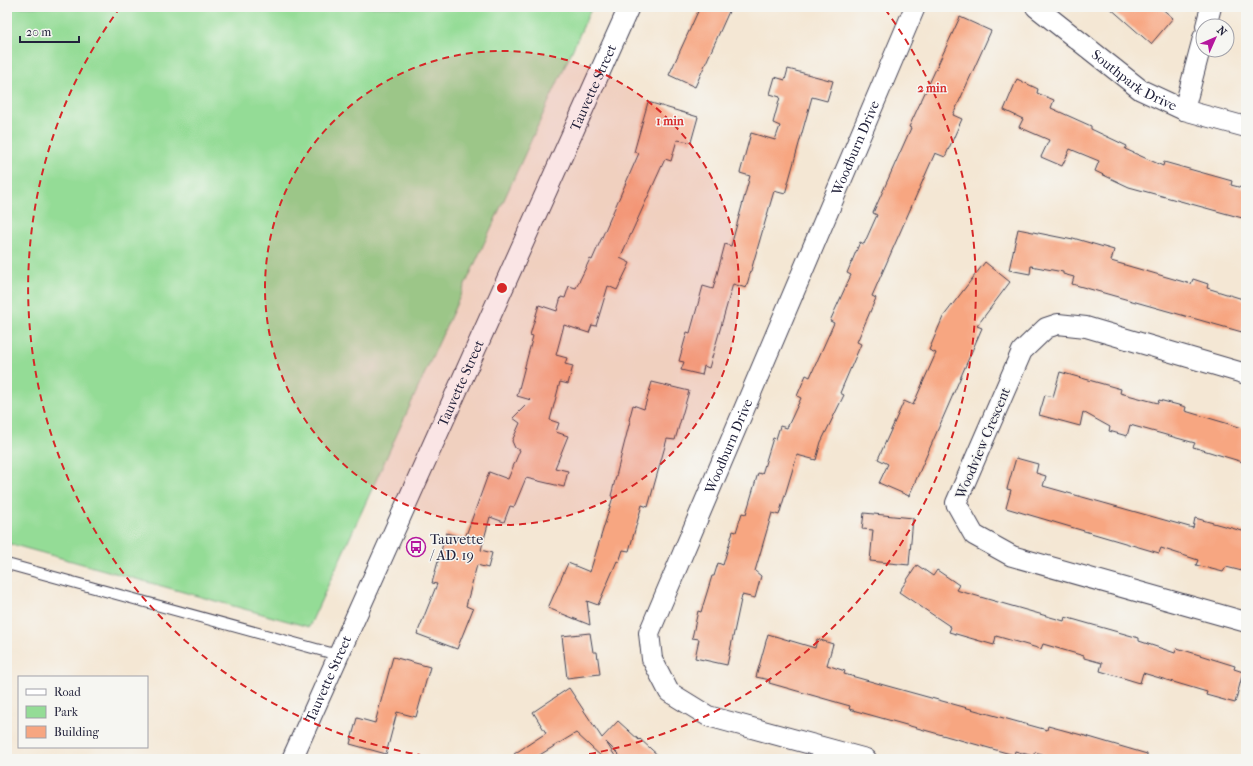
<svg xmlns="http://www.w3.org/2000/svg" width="1253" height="766" font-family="'IM FELL French Canon',serif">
  <rect width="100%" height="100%" fill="#f6f6f2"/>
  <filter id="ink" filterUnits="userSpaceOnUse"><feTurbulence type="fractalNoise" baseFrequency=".025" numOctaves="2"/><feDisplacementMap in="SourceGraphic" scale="8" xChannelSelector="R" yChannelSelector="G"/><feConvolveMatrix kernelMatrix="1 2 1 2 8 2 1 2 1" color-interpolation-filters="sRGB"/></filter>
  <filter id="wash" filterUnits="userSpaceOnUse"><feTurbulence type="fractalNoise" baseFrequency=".012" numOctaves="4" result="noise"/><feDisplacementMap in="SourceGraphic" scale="16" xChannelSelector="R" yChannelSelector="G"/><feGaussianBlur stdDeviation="0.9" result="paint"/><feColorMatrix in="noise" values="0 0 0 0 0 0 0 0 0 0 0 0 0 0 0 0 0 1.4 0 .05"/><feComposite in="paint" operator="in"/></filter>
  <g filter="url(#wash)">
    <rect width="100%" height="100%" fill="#f4e7d4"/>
    <path fill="#94dc96" stroke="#5b7f68" d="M 7,7 L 592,7 L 309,627 L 7,543 Z"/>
    <g id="blocks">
      <path fill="#f7a681" d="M 700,7 L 731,7 L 695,87 L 669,75 Z
        M 1109,7 L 1160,7 L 1173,18 L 1151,44 Z
        M 960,17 L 991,31 L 953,115 L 962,119 L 945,157 L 935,153 L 872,296 L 876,298 L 857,342 L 861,344 L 840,393 L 844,395 L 821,442 L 816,460 L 797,455 L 779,515 L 772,513 L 755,571 L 761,576 L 755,598 L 742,595 L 727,665 L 695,658 L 699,639 L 692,638 L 698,611 L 701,612 L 712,576 L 714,576 L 718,563 L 723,565 L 733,531 L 736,532 L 742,513 L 746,514 L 758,473 L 762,474 L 773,438 L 776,439 L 780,426 L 787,428 L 801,398 L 797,396 L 806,375 L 810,377 L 834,323 L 830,321 L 851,275 L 847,273 L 860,242 L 864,244 L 877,215 L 873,213 L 911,128 L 909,127 Z
        M 788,69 L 833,81 L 827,101 L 812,97 L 785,194 L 774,191 L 746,288 L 733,284 L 709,368 L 704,366 L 702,375 L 681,370 L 684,362 L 679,361 L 687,332 L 690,333 L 703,286 L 713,289 L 725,244 L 731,246 L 750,176 L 740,173 L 751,133 L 775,140 L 780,126 L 773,123 L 780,97 L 770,94 L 775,77 L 785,80 Z
        M 1017,79 L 1038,89 L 1037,93 L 1054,100 L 1051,108 L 1091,126 L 1091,129 L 1127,146 L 1125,149 L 1163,166 L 1164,162 L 1232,181 L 1231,185 L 1246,189 L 1246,219 L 1129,187 L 1095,171 L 1099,161 L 1070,149 L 1062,166 L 1041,157 L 1049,140 L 1019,127 L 1023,119 L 1004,110 Z
        M 648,102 L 698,117 L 691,142 L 677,140 L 671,161 L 665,159 L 620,258 L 630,263 L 617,290 L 608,286 L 596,326 L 592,325 L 589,333 L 564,325 L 556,355 L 567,358 L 565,364 L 573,366 L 568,384 L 560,382 L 550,420 L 559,423 L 556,432 L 568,436 L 555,468 L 568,471 L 564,487 L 526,478 L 514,507 L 510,506 L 504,522 L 490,517 L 481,550 L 492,553 L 488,568 L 477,565 L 466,606 L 473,609 L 457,649 L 417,634 L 437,584 L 432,583 L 446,533 L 465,538 L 489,472 L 508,479 L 520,450 L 515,448 L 512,441 L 520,423 L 513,418 L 531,400 L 517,396 L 533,336 L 530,335 L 539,305 L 557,311 L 561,297 L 565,298 L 569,286 L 576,288 L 590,259 L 592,260 L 639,153 L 634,152 Z
        M 1018,229 L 1073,240 L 1073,238 L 1114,250 L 1111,261 L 1191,284 L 1193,279 L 1208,284 L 1207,288 L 1246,300 L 1246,316 L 1242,332 L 1072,284 L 1074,277 L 1063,274 L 1063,272 L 1031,266 L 1030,274 L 1009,270 Z
        M 985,262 L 1010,282 L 977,326 L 982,328 L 909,496 L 879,483 L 888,464 L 878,459 L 904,401 L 913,405 L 936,353 L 929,350 L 943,317 Z
        M 1060,372 L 1121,389 L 1120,393 L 1158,403 L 1159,400 L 1186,407 L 1185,411 L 1246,429 L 1246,463 L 1193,447 L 1195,443 L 1130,425 L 1127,436 L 1109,431 L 1110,427 L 1083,412 L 1080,426 L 1039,415 L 1045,395 L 1053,397 Z
        M 652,382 L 689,391 L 675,440 L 667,439 L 648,507 L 642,505 L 629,551 L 623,550 L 619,562 L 617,561 L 598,605 L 587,601 L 590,625 L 548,608 L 568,563 L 590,572 L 613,497 L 611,496 L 630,421 L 629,420 L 633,405 L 644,409 Z
        M 1016,458 L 1038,464 L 1036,473 L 1046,476 L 1043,486 L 1193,528 L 1195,518 L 1246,532 L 1246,572 L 1226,567 L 1223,572 L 1196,565 L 1198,560 L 1161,548 L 1159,553 L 1006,508 L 1011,490 L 1007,489 Z
        M 864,513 L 913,518 L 909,565 L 870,561 L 873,530 L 862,529 Z
        M 917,565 L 933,576 L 937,570 L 959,585 L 956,590 L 1064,621 L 1065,617 L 1139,638 L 1139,641 L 1175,653 L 1177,648 L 1235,666 L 1234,669 L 1243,672 L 1235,703 L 1206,695 L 1207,692 L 1143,673 L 1140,683 L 1100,671 L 1102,663 L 1084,658 L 1084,656 L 1043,644 L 1041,649 L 996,636 L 994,645 L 949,632 L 951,627 L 899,592 Z
        M 590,633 L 593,652 L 597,652 L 600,674 L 567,678 L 562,636 Z
        M 768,634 L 815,648 L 817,639 L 833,644 L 827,665 L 845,671 L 844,674 L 1047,730 L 1048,726 L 1089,737 L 1147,754 L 1147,759 L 1059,759 L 1035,752 L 1033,756 L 1015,751 L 1014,755 L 849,709 L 850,706 L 769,683 L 770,680 L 756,677 Z
        M 393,657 L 430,667 L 416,717 L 397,712 L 386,754 L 350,744 L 357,718 L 375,723 Z
        M 569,688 L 602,738 L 618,721 L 639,740 L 640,739 L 662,759 L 623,759 L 606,742 L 617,759 L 604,759 L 576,733 L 533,759 L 517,759 L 514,754 L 546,733 L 533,712 Z"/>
    </g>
  </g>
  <g filter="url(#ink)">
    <use href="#blocks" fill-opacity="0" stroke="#424052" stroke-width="1"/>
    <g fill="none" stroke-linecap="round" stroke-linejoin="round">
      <g stroke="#424052" stroke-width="12">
        <path id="lane" d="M 7,564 L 338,655"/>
      </g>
      <g stroke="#424052" stroke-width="22">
        <g id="street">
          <path id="s1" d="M 1036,7 L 1141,90 L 1184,110 L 1246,127"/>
          <path d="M 1206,26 L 1211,7"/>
          <path d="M 1184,110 L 1203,38"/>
          <path d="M 1246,374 L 1086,327 L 1058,324 L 1046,328 L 1022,351 L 956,503 L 974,535 L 1012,556 L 1246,622"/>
          <path id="s2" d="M 292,759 L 629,7"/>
          <path id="s3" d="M 866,759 L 708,716 L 669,692 L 652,659 L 649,633 L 915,7"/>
        </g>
      </g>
      <use href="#lane" stroke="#fff" stroke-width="10"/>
      <use href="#street" stroke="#fff" stroke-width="20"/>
    </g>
  </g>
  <circle cx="502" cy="288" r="237" fill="#d62828" fill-opacity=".12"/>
  <g fill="none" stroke="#d62828" stroke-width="2" stroke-dasharray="7 5">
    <circle cx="502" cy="288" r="237"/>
    <path d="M448 759A474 474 0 0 1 119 9M885 9A474 474 0 0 1 556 759"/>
  </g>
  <defs>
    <g id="bus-ring" transform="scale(1)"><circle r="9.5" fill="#f6f6f2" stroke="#b5179e" stroke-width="1.5"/><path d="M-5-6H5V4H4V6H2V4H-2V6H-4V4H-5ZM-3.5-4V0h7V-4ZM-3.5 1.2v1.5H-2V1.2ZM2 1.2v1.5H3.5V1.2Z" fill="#b5179e"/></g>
  </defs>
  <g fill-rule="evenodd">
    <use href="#bus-ring" x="416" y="547"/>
  </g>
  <g text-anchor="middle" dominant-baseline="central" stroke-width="3" stroke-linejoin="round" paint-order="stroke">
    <g font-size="14" fill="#22223b" stroke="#f6f6f2">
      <text stroke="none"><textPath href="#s1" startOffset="123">Southpark Drive</textPath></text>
      <text stroke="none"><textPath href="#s2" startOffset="736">Tauvette Street</textPath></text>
      <text stroke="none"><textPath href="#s3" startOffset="800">Woodburn Drive</textPath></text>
      <text stroke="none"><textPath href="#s2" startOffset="412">Tauvette Street</textPath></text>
      <text transform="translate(983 443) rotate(-67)">Woodview Crescent</text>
      <text stroke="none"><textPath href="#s3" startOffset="476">Woodburn Drive</textPath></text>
      <text stroke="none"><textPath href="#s2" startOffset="88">Tauvette Street</textPath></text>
    </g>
    <g font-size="14" fill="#22223b" stroke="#f6f6f2" text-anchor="start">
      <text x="430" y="539">Tauvette<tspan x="430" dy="16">/ AD. 19</tspan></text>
    </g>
  </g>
  <circle cx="502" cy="288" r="6" fill="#d62828" stroke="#f6f6f2" stroke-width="2"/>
  <g font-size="12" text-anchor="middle" font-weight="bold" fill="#d62828" stroke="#f6f6f2" stroke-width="3" stroke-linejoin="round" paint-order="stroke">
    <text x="932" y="92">2 min</text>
    <text x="670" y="125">1 min</text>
  </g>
  <rect width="1253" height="766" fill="none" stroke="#f6f6f2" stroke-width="24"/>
  <rect x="18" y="676" width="130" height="72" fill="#f6f6f2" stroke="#a1a1a9"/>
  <rect x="26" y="689" width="20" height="6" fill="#ffffff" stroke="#a1a1a9"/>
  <text x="54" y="696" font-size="12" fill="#22223b">Road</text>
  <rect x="26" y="706" width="20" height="12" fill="#94dc96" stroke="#a1a1a9"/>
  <text x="54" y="716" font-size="12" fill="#22223b">Park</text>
  <rect x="26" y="726" width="20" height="12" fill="#f7a681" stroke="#a1a1a9"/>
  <text x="54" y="736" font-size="12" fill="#22223b">Building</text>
  <g transform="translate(1215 38) rotate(45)"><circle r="19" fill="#f6f6f2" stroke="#a1a1a9"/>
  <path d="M0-3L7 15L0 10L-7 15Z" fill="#b5179e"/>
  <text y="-6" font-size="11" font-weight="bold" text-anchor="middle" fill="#22223b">N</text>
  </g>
  <path d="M20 36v6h59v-6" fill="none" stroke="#22223b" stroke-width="2"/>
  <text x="26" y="36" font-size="12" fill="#22223b" stroke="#f6f6f2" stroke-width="3" paint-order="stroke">20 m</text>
</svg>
